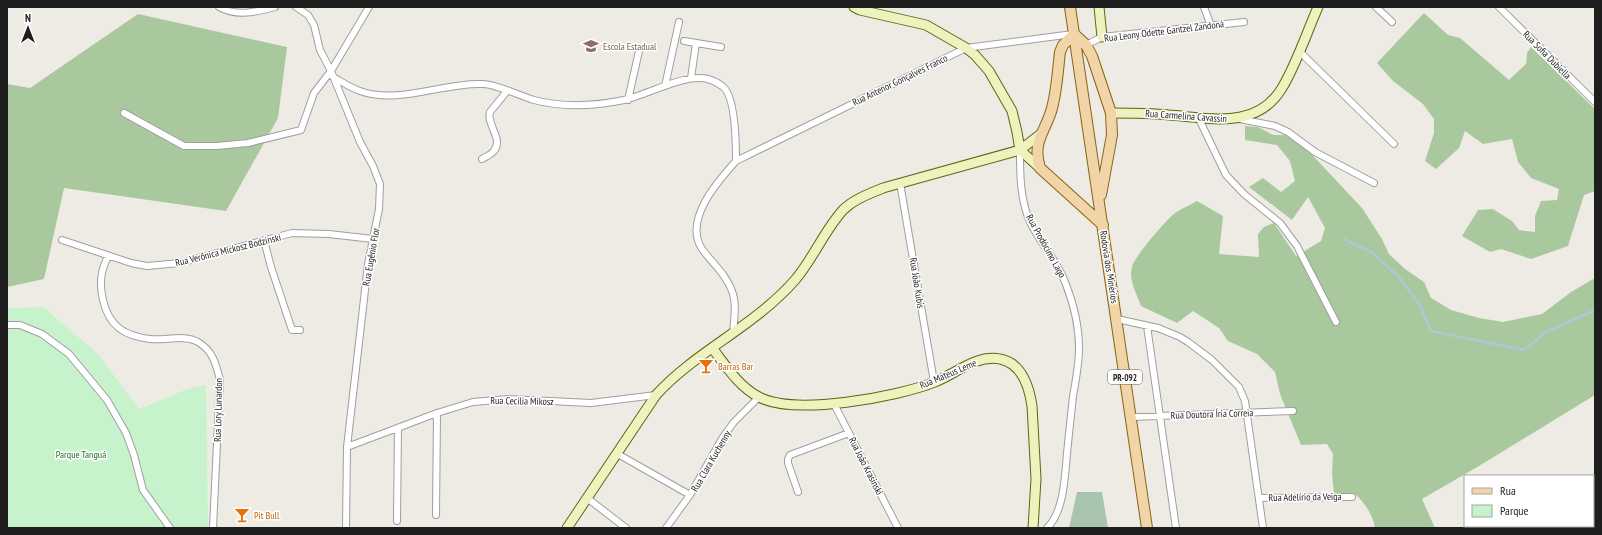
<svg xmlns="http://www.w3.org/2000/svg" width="1602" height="535" font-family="'PT Sans Narrow',sans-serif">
  <rect width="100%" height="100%" fill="#eeebe5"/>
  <path fill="#a9c89e" d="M 1424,13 L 1448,35 L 1460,38 L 1509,80 L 1526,64 L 1527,53 L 1531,47 L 1595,109 L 1595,191 L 1584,195 L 1568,246 L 1531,259 L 1501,249 L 1490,252 L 1462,236 L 1478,210 L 1493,209 L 1512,221 L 1519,230 L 1535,232 L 1535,216 L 1541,201 L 1557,200 L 1559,189 L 1531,178 L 1518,162 L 1512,139 L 1483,144 L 1465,131 L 1459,148 L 1436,169 L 1425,161 L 1434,133 L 1434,119 L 1423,104 L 1393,81 L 1377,63 Z
    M 138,14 L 287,47 L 278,118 L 226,211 L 64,188 L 44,279 L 7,287 L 7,84 L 30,88 Z
    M 1245,126 L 1258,127 L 1273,135 L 1287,135 L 1301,143 L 1362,208 L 1382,239 L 1389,254 L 1405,269 L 1424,282 L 1431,298 L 1451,310 L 1479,318 L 1503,322 L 1542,314 L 1571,292 L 1595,278 L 1595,395 L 1479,466 L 1422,499 L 1435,528 L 1375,528 C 1373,515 1365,503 1355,494 L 1334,494 L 1332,473 L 1333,454 L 1327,444 L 1301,445 L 1280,394 L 1275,372 L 1257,354 L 1228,341 L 1219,328 L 1193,311 L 1177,323 L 1141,306 C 1137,295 1128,279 1132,267 C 1134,257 1166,220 1175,213 C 1181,209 1190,205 1197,201 L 1223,216 L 1219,254 L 1259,257 L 1258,234 L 1264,227 L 1274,223 L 1296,256 L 1321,241 L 1325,228 L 1308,197 L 1292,220 L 1249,187 L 1263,178 L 1281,192 L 1295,181 L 1290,161 L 1277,145 L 1245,140 Z"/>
  <path fill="#a9c4ae" d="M 1077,492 L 1102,492 L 1108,528 L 1069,528 Z"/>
  <path fill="#c7f3cc" d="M 43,307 L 97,353 L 139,409 L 187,389 L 206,385 L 208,528 L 7,528 L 7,308 Z"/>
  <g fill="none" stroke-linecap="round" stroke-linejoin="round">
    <path stroke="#aacad6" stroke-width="2.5" d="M 1344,239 L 1373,253 L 1399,277 L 1419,304 L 1431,331 L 1524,350 L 1546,332 L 1595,310"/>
    <g stroke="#9f9f9f" stroke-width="8">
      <path id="street" d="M 219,7 C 237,17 256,12 275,7
        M 296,7 L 308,15 L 314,25 L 320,50 L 331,71 L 360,142 L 373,166 L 380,184 L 379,209 L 368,264 L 347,447 L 346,528
        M 1204,7 L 1211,26
        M 1376,7 L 1392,22
        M 1499,7 L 1595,102
        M 684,41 L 721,47
        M 1086,45 L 1102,37 L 1244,22
        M 1299,51 L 1394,144
        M 333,77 C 342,82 351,88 360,91 C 399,105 444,82 483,84 C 496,84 520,96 534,100 C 564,108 595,106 624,100 C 648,95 684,73 708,79 C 712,80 718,83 722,86 C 736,95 736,145 736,161 C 718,181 683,220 702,249 C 712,263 726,274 732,291 C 737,304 734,320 733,333
        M 691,78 L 696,43
        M 665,86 L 679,22
        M 628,100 L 639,51
        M 124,113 L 184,146 L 217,146 L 248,143 L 301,130 L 314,93 L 331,71 L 369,7
        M 1198,117 L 1226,175 L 1244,194 L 1280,223 L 1297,246 L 1336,322
        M 1240,119 L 1275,126 L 1288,132 L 1315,152 L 1374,183
        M 1020,150 C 1020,175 1020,199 1030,222 C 1040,243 1057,260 1065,282 C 1073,302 1079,326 1079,348 C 1079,364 1076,380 1073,396 C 1071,415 1069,434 1067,453 C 1065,476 1064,512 1047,528
        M 482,159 C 485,157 490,155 493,152 C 505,140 486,125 490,112 L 507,91
        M 736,161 L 966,48 L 1073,34
        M 900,183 L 934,382
        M 62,240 L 131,263 L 147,266 L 180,263 L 292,233 L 329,234 L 373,239
        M 264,240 L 271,267 L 292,330 L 300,330
        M 108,256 C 106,261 103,267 102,273 C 100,282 101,291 103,300 C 109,326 124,336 150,339 C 165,341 184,334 198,342 C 213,351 216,364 220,380 L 213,528
        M 1117,319 L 1158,328 L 1180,337 L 1188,342 L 1212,360 L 1239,387 L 1245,401 L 1263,528
        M 7,325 L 20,325 L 42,334 L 69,354 L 107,400 L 126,433 L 134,455 L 143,490 L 170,528
        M 1147,326 L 1176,528
        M 834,404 L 898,528
        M 1131,417 L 1293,411
        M 347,447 L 437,413 L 473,402 L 508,399 L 591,403 L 656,395
        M 616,453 L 690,495
        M 798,492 L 788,463 L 788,459 L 790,455 L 849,433
        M 587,498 L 626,528
        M 1259,498 L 1352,497
        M 436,515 L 437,413
        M 397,521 L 398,428
        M 666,528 L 690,495 L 723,437 L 734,422 L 759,397"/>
    </g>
    <g stroke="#5b6811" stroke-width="11">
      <path id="secondary" d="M 854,7 L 860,10 L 926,25 L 966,48 L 975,55 L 989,71 L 1012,111 L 1017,132 L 1020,150
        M 1099,7 L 1102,37
        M 1111,113 C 1130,113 1150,113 1169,115 C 1210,118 1257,130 1282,88 C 1296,65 1307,32 1318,7
        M 1020,150 L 1040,168
        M 713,349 C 726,366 739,387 759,397 C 795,416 897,397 935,382 C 955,374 977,354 1000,359 C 1022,363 1029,386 1032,406 L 1036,479 L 1033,528
        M 567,528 L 656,395 C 696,351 755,326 795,280 C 813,259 824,231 843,210 C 854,199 869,194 883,188 L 1020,150 L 1042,133"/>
    </g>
    <g stroke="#876511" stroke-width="12">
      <path id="primary" d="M 1070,7 L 1147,528
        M 1074,34 L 1063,45 L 1060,52 C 1058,69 1057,87 1053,104 C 1048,130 1031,139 1040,168 L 1103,225
        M 1074,34 L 1086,45 L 1092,56 L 1111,113 L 1112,135 L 1101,195"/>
    </g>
    <use href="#street" stroke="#fff" stroke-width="6"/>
    <use href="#secondary" stroke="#edf2bf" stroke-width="9"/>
    <use href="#primary" stroke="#f1d4a7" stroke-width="10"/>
  </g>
  <defs>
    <g id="school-bare" transform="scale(1.2)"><path d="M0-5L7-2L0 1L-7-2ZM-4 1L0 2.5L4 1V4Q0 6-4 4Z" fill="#8d6e63" stroke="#fff" stroke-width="2.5" paint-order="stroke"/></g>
    <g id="bar-bare" transform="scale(1.2)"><path d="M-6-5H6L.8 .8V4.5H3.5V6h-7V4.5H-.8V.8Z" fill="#e8710a" stroke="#fff" stroke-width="2.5" paint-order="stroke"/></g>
  </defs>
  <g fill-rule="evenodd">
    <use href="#school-bare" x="591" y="46"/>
    <use href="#bar-bare" x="706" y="366"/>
    <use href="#bar-bare" x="242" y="515"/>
  </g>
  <g text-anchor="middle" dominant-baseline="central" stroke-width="3" stroke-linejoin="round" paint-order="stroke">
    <rect fill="#fff" stroke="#626262" stroke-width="1" x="1108" y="370" width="34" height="14" rx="3"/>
    <g font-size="9" font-weight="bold" fill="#1e1e1e">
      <text x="1125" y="377">PR-092</text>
    </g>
    <g font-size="10" fill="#1e1e1e" stroke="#fff">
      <text transform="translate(1164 31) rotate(-7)">Rua Leony Odette Gantzel Zandoná</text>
      <text transform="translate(1547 55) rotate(45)">Rua Sofia Dubiella</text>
      <text transform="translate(900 80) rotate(-26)">Rua Antenor Gonçalves Franco</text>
      <text transform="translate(1186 116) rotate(4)">Rua Carmelina Cavassin</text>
      <text transform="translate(1046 246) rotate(61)">Rua Prodócimo Lago</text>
      <text transform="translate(228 250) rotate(-14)">Rua Verônica Mickosz Bodzinski</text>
      <text transform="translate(371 257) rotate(-80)">Rua Eugênio Flor</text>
      <text transform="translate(1109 267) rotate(81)">Rodovia dos Minérios</text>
      <text transform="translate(917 283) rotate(81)">Rua João Kubis</text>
      <text transform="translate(948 374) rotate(-23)">Rua Mateus Leme</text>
      <text transform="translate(522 401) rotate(1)">Rua Cecília Mikosz</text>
      <text transform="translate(218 410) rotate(-89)">Rua Lory Lunardon</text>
      <text transform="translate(1212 414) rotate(-2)">Rua Doutora Íria Correia</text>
      <text transform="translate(711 461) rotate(-60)">Rua Clara Kuchenny</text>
      <text transform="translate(866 466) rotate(63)">Rua João Krasinski</text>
      <text transform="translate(1305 497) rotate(-1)">Rua Adelírio da Veiga</text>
    </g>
    <g font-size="10" fill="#785e54" stroke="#fff" text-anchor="start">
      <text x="603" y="46">Escola Estadual</text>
    </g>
    <g font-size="10" fill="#c56008" stroke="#fff" text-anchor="start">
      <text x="718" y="366">Barras Bar</text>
      <text x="254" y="515">Pit Bull</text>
    </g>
    <g font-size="10" fill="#187024" stroke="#fff">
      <text x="81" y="454">Parque Tanguá</text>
    </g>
  </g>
  <rect width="1602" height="535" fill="none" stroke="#1e1e1e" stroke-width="16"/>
  <rect x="1464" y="475" width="130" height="52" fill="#ffffff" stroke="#a5a5a5"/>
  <rect x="1472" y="488" width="20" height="6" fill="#f1d4a7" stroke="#a5a5a5"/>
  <text x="1500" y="495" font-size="12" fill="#1e1e1e">Rua</text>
  <rect x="1472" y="505" width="20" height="12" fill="#c7f3cc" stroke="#a5a5a5"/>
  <text x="1500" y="515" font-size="12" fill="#1e1e1e">Parque</text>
  <g transform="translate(28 28)" stroke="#ffffff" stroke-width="3" paint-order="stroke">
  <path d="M0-3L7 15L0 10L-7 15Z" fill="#1e1e1e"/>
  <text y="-6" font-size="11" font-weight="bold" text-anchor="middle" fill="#1e1e1e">N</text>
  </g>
</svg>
